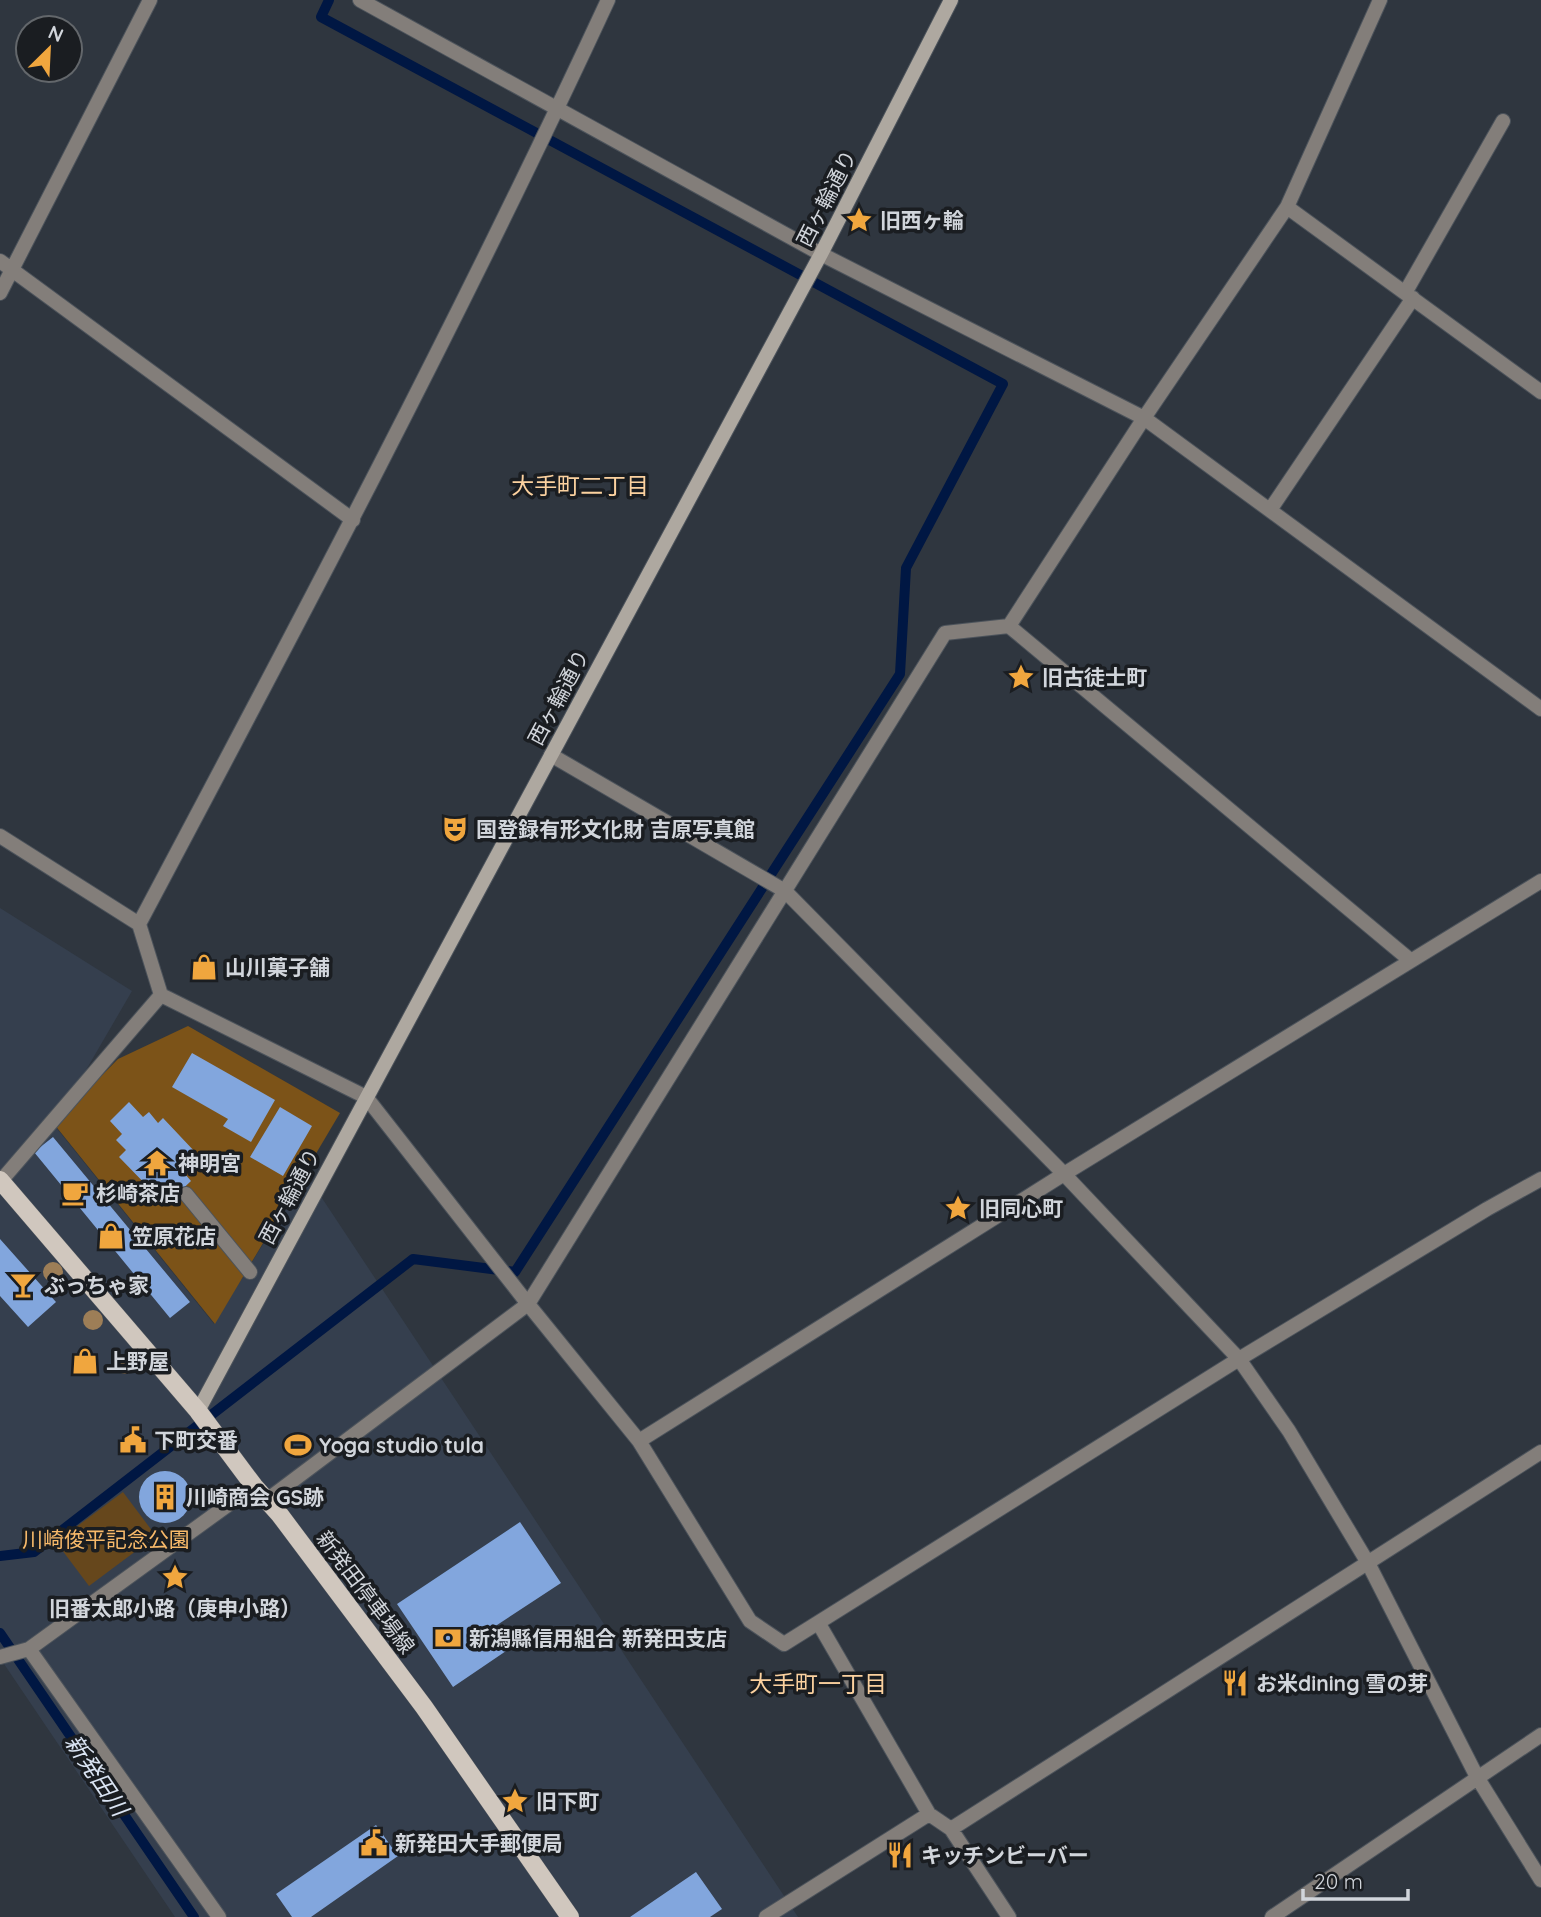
<svg xmlns="http://www.w3.org/2000/svg" width="1541" height="1917" font-family="Quicksand,'Noto Sans JP',sans-serif">
  <rect width="100%" height="100%" fill="#2f363f"/>
  <path fill="#353f4e" d="M 0,908 L 132,991 L 54,1125 L 214,1324 L 306,1174 L 798,1917 L 175,1917 L 0,1658 Z"/>
  <path fill="#66471c" d="M 123,1492 L 156,1536 L 89,1586 L 56,1542 Z"/>
  <path fill="#7c5318" d="M 188,1026 L 340,1113 L 215,1324 L 54,1124 L 118,1059 Z"/>
  <g fill="none" stroke-linecap="round" stroke-linejoin="round">
    <path stroke="#001743" stroke-width="10" d="M 0,1556 L 34,1552 L 413,1259 L 515,1272 L 900,674 L 906,568 L 1003,384 L 321,17 L 329,0
      M 0,1633 L 194,1917"/>
  </g>
  <path fill="#82a6dd" d="M 192,1053 L 275,1100 L 251,1142 L 223,1126 L 228,1119 L 172,1087 Z
    M 129,1102 L 143,1117 L 149,1112 L 158,1123 L 163,1118 L 196,1153 L 180,1168 L 191,1181 L 172,1199 L 161,1187 L 154,1193 L 119,1157 L 126,1150 L 116,1140 L 122,1134 L 110,1121 Z
    M 280,1107 L 312,1126 L 283,1176 L 250,1157 Z
    M 53,1137 L 190,1302 L 170,1318 L 34,1152 Z
    M 0,1239 L 56,1302 L 28,1327 L 0,1296 Z
    M139 1497a26 26 0 1 1 52 0a26 26 0 1 1-52 0Z
    M 520,1522 L 561,1583 L 494,1627 L 509,1649 L 453,1687 L 397,1604 Z
    M 376,1825 L 398,1856 L 311,1917 L 292,1917 L 276,1894 Z
    M 696,1872 L 722,1909 L 710,1917 L 630,1917 Z"/>
  <g fill="none" stroke-linecap="round" stroke-linejoin="round">
    <g stroke="#4c535b" stroke-width="16">
      <path id="lane" d="M 186,1194 L 250,1272"/>
    </g>
    <g stroke="#4c535b" stroke-width="16">
      <path id="street" d="M 360,0 L 821,254 L 1144,418 L 1541,709
        M 1287,207 L 1541,392
        M 0,261 L 353,520
        M 0,293 L 150,0
        M 1405,293 L 1503,121
        M 1270,510 L 1413,298
        M 1009,626 L 1410,960
        M 551,755 L 785,891 L 1064,1174 L 1239,1359 L 1289,1431 L 1368,1563 L 1477,1777 L 1541,1880
        M 0,836 L 139,924
        M 161,995 L 366,1097 L 528,1304 L 639,1441 L 750,1621 L 784,1644 L 1239,1359 L 1487,1209 L 1541,1179
        M 0,1182 L 161,995 L 139,924 C 301,619 463,313 608,0
        M 639,1441 L 1064,1174 L 1541,881
        M 267,1500 L 528,1304 L 945,633 L 1009,626 L 1144,418 L 1287,207 L 1380,0
        M 819,1624 L 929,1814 L 951,1829 L 1009,1917
        M 29,1649 L 219,1917
        M 0,1657 L 29,1649 L 254,1486
        M 951,1829 L 1541,1452
        M 766,1917 L 929,1814
        M 1272,1917 L 1541,1735"/>
    </g>
    <g stroke="#4c535b" stroke-width="16">
      <path id="secondary" d="M 198,1411 L 821,254 L 951,0"/>
    </g>
    <g stroke="#4c535b" stroke-width="19">
      <path id="primary" d="M 0,1180 L 198,1411 L 254,1486 L 280,1515 L 424,1707 L 570,1917"/>
    </g>
    <use href="#lane" stroke="#837e7a" stroke-width="14"/>
    <use href="#street" stroke="#837e7a" stroke-width="14"/>
    <use href="#secondary" stroke="#aea8a0" stroke-width="14"/>
    <use href="#primary" stroke="#d0c7be" stroke-width="18"/>
  </g>
  <g fill="#9d7e57">
    <circle cx="53" cy="1272" r="10"/>
    <circle cx="93" cy="1320" r="10"/>
    <circle cx="125" cy="1364" r="10"/>
  </g>
  <defs>
    <g id="sight-bare" transform="scale(2.1)"><path d="M0-6L1.8-2.2L6-1.7L2.9 1.2L3.7 5.4L0 3.3L-3.7 5.4L-2.9 1.2L-6-1.7L-1.8-2.2Z" fill="#f0a63e" stroke="#1a1d21" stroke-width="2.5" paint-order="stroke"/></g>
    <g id="theatre-bare" transform="scale(2.1)"><path d="M-5-5.5Q0-4 5-5.5V0Q5 5 0 6Q-5 5-5 0ZM-3.3-2.5H-1v1.5H-3.3ZM1-2.5H3.3v1.5H1ZM-2.8 1Q0 5.5 2.8 1Z" fill="#f0a63e" stroke="#1a1d21" stroke-width="2.5" paint-order="stroke"/></g>
    <g id="shop-bare" transform="scale(2.1)"><path d="M-5-2.5h2.3a2.7 3.5 0 0 1 5.4 0H5L5.5 6h-11ZM-1.5-2.5h3a1.5 2.3 0 0 0-3 0Z" fill="#f0a63e" stroke="#1a1d21" stroke-width="2.5" paint-order="stroke"/></g>
    <g id="temple-bare" transform="scale(2.1)"><path d="M0-6L5-2H3V0L6.5 2.5H4V6H1.5V3h-3V6H-4V2.5H-6.5L-3 0V-2H-5Z" fill="#f0a63e" stroke="#1a1d21" stroke-width="2.5" paint-order="stroke"/></g>
    <g id="cafe-bare" transform="scale(2.1)"><path d="M-5.5-4.5H6V0H3Q3 3.5 0 3.5H-2.5Q-5.5 3.5-5.5 0ZM3-3.2v2h1.7v-2ZM-6 4.5H4V6H-6Z" fill="#f0a63e" stroke="#1a1d21" stroke-width="2.5" paint-order="stroke"/></g>
    <g id="bar-bare" transform="scale(2.1)"><path d="M-6-5H6L.8 .8V4.5H3.5V6h-7V4.5H-.8V.8Z" fill="#f0a63e" stroke="#1a1d21" stroke-width="2.5" paint-order="stroke"/></g>
    <g id="civic-bare" transform="scale(2.1)"><path d="M-.6-6.5H3V-4.5H.6V-3L4-1V1h2V6H-6V1h2V-1L-.6-3ZM-1.2 2.5V6h2.4V2.5Z" fill="#f0a63e" stroke="#1a1d21" stroke-width="2.5" paint-order="stroke"/></g>
    <g id="stadium-bare" transform="scale(2.1)"><path d="M0-5a6.5 5 0 1 0 0 10a6.5 5 0 1 0 0-10ZM-3.5-1.8h7v3.6h-7Z" fill="#f0a63e" stroke="#1a1d21" stroke-width="2.5" paint-order="stroke"/></g>
    <g id="building-bare" transform="scale(2.1)"><path d="M-4-6H4V6H1V3H-1V6H-4ZM-2.5-4.3h1.7v1.8h-1.7ZM.8-4.3h1.7v1.8H.8ZM-2.5-1h1.7V.8h-1.7ZM.8-1h1.7V.8H.8Z" fill="#f0a63e" stroke="#1a1d21" stroke-width="2.5" paint-order="stroke"/></g>
    <g id="bank-bare" transform="scale(2.1)"><path d="M-6-4H6V4H-6ZM0-2.3a2.3 2.3 0 1 0 0 4.6a2.3 2.3 0 1 0 0-4.6Z" fill="#f0a63e" stroke="#1a1d21" stroke-width="2.5" paint-order="stroke"/></g>
    <g id="restaurant-bare" transform="scale(2.1)"><path d="M-5-6h1v4h1v-4h1v4h1v-4h1v5L-1.5 .5V6h-2V.5L-5-1ZM5-6V6H3V1.5H1.5Q1.5-4 5-6Z" fill="#f0a63e" stroke="#1a1d21" stroke-width="2.5" paint-order="stroke"/></g>
  </defs>
  <g fill-rule="evenodd">
    <use href="#sight-bare" x="859" y="220"/>
    <use href="#sight-bare" x="1021" y="677"/>
    <use href="#theatre-bare" x="455" y="829"/>
    <use href="#shop-bare" x="204" y="967"/>
    <use href="#temple-bare" x="157" y="1163"/>
    <use href="#cafe-bare" x="75" y="1193"/>
    <use href="#sight-bare" x="958" y="1208"/>
    <use href="#shop-bare" x="111" y="1236"/>
    <use href="#bar-bare" x="23" y="1285"/>
    <use href="#shop-bare" x="85" y="1361"/>
    <use href="#civic-bare" x="133" y="1440"/>
    <use href="#stadium-bare" x="298" y="1445"/>
    <use href="#building-bare" x="165" y="1497"/>
    <use href="#sight-bare" x="175" y="1577"/>
    <use href="#bank-bare" x="448" y="1638"/>
    <use href="#restaurant-bare" x="1235" y="1683"/>
    <use href="#sight-bare" x="515" y="1801"/>
    <use href="#civic-bare" x="374" y="1843"/>
    <use href="#restaurant-bare" x="900" y="1855"/>
  </g>
  <g text-anchor="middle" dominant-baseline="central" stroke-width="7" stroke-linejoin="round" paint-order="stroke">
    <g font-size="21" fill="#d1d5db" stroke="#1a1d21">
      <text transform="translate(826 198) rotate(-63)">西ヶ輪通り</text>
      <text transform="translate(558 697) rotate(-62)">西ヶ輪通り</text>
      <text transform="translate(289 1196) rotate(-62)">西ヶ輪通り</text>
      <text transform="translate(366 1592) rotate(53)">新発田停車場線</text>
    </g>
    <g font-size="21" font-weight="bold" fill="#d1d5db" stroke="#1a1d21" text-anchor="start">
      <text x="880" y="220">旧西ヶ輪</text>
      <text x="1042" y="677">旧古徒士町</text>
      <text x="476" y="829">国登録有形文化財 吉原写真館</text>
      <text x="225" y="967">山川菓子舗</text>
      <text x="178" y="1163">神明宮</text>
      <text x="96" y="1193">杉崎茶店</text>
      <text x="979" y="1208">旧同心町</text>
      <text x="132" y="1236">笠原花店</text>
      <text x="44" y="1285">ぶっちゃ家</text>
      <text x="106" y="1361">上野屋</text>
      <text x="154" y="1440">下町交番</text>
      <text x="319" y="1445">Yoga studio tula</text>
      <text x="186" y="1497">川崎商会 GS跡</text>
      <text x="175" y="1608" text-anchor="middle">旧番太郎小路（庚申小路）</text>
      <text x="469" y="1638">新潟縣信用組合 新発田支店</text>
      <text x="1256" y="1683">お米dining 雪の芽</text>
      <text x="536" y="1801">旧下町</text>
      <text x="395" y="1843">新発田大手郵便局</text>
      <text x="921" y="1855">キッチンビーバー</text>
    </g>
    <g font-size="21" fill="#f7b96a" stroke="#1a1d21">
      <text x="106" y="1539">川崎俊平記念公園</text>
    </g>
    <g font-size="23" fill="#fbd19f" stroke="#1a1d21">
      <text x="580" y="485">大手町二丁目</text>
      <text x="818" y="1683">大手町一丁目</text>
    </g>
    <g font-size="23" font-style="italic" fill="#dae4f3" stroke="#1a1d21">
      <text transform="translate(97 1775) rotate(56)">新発田川</text>
    </g>
  </g>
  <g transform="translate(49 49) rotate(24)"><circle r="33" fill="#1a1d21" stroke="#63676b" stroke-width="2"/>
  <path d="M0-5L12 26L0 18L-12 26Z" fill="#f0a63e"/>
  <text y="-10" font-size="19" font-weight="bold" text-anchor="middle" fill="#d1d5db">N</text>
  </g>
  <path d="M1303 1889v10h105v-10" fill="none" stroke="#d1d5db" stroke-width="3.5"/>
  <text x="1314" y="1889" font-size="21" fill="#d1d5db" stroke="#1a1d21" stroke-width="5" paint-order="stroke">20 m</text>
</svg>
